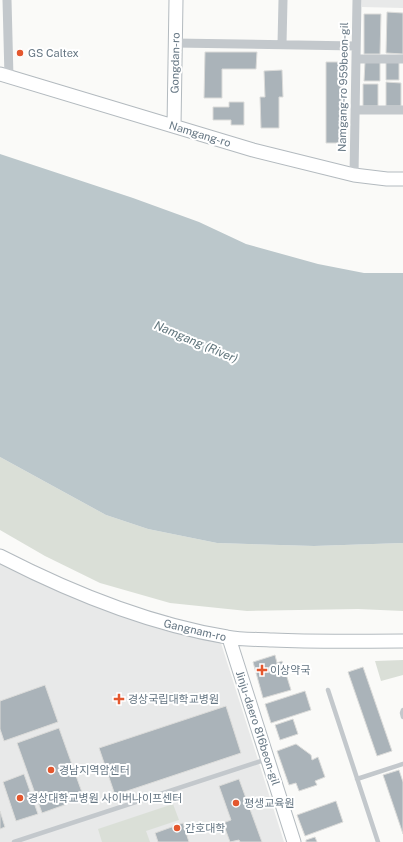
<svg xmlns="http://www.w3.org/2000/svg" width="403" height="842" font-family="'Public Sans','Noto Sans KR',sans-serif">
  <rect width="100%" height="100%" fill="#fafaf8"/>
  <path fill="#e8e9e9" d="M 362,0 L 403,0 L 403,8 L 362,7 Z
    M 0,563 L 220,640 L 284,842 L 0,842 Z"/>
  <path fill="#dadfd7" d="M 0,457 L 106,515 L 148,529 L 217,543 L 314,546 L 403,543 L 403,611 L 358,609 L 247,611 L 170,603 L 100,583 L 45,556 L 0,530 Z
    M 403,660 L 403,675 L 381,681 L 375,661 Z
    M 173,804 L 179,820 L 146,831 L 150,842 L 102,842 L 98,829 Z"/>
  <path fill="#bbc7cb" d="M 0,154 L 133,198 L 199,222 L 246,244 L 318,264 L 364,273 L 403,273 L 403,543 L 314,546 L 217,543 L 148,529 L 106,515 L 0,457 Z"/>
  <path fill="#aab3b9" stroke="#dcdcda" d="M 387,12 L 403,13 L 403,54 L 386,53 Z
    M 364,14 L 381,14 L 380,54 L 364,54 Z
    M 205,52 L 257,52 L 256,69 L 222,69 L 222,98 L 204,98 Z
    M 386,60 L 399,60 L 399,80 L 386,80 Z
    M 326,62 L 343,62 L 343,143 L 326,143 Z
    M 365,62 L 380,62 L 380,81 L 364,81 Z
    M 282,70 L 283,97 L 279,97 L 279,128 L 261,128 L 260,97 L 265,97 L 264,71 Z
    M 386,82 L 401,83 L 401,106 L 386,106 Z
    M 363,84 L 378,84 L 378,106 L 363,106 Z
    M 229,102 L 244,102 L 244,125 L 231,125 L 231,120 L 213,120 L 213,107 L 229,107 Z
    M 275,655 L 277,663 L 282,661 L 291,690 L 263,698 L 253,662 Z
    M 363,667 L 392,751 L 377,756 L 348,672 Z
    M 45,685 L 58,722 L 4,741 L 0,729 L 0,701 Z
    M 305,691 L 311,710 L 271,723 L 265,704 Z
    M 226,706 L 241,753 L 115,795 L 99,748 Z
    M 293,719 L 298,734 L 280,740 L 275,725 Z
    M 59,728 L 84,798 L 42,813 L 17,743 Z
    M 296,744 L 311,755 L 312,760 L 318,757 L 325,777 L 315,781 L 317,785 L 299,791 L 296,783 L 289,785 L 277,751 Z
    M 399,770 L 403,782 L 403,834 L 383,775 Z
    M 24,774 L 38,814 L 16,821 L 3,782 Z
    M 239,779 L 262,842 L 240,842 L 239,840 L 230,842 L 223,823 L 231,820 L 219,786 Z
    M 336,801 L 343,822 L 305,836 L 297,815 Z
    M 0,811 L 5,827 L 0,829 Z
    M 183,823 L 189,842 L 158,842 L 155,833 Z
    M 315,837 L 317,842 L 306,842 L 306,840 Z"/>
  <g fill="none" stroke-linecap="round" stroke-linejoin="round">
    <g stroke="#b3babf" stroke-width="15">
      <path id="secondary" d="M 0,74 L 253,150 L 354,175 L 387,179 L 403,179
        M 174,126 L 176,0
        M 0,556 C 72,593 148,624 227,637 C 242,640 258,639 273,640 C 316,642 359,641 403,641
        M 229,638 L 294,842"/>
    </g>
    <path stroke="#c3c8cc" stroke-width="4.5" d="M 328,690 L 378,842
      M 403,710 L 402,713 L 403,717
      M 357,779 L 403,764
      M 14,842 L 267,759"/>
    <path stroke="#c3c8cc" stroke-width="9" d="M 7,0 L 9,77
      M 175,43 L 356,46
      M 282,44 L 283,0
      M 356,59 L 403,59
      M 355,110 L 403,110
      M 354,175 L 357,0"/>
    <use href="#secondary" stroke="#fff" stroke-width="13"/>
  </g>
  <g fill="#e4572e" stroke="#fff" stroke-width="1.5">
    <circle cx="20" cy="53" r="4"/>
    <path d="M260 664h4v4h4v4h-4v4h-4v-4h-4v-4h4z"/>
    <path d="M117 693h4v4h4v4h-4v4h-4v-4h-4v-4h4z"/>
    <circle cx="51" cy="770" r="4"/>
    <circle cx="20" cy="798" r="4"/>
    <circle cx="236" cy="803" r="4"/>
    <circle cx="177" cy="828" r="4"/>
  </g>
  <g text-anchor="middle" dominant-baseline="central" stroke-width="4" stroke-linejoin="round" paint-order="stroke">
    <g font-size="11" fill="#657683" stroke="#fff" text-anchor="start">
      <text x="28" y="53">GS Caltex</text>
      <text x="270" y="670">이상약국</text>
      <text x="128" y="699">경상국립대학교병원</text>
      <text x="59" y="770">경남지역암센터</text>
      <text x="28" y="798">경상대학교병원 사이버나이프센터</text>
      <text x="244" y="803">평생교육원</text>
      <text x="185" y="828">간호대학</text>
    </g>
    <g font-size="11" fill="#657683" stroke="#fff">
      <text transform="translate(175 63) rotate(-89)">Gongdan-ro</text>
      <text transform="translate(343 87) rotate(-89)">Namgang-ro 959beon-gil</text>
      <text transform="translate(200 134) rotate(17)">Namgang-ro</text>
      <text transform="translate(195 630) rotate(13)">Gangnam-ro</text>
      <text transform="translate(258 728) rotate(72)">Jinju-daero 816beon-gil</text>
    </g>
    <g font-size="12" font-style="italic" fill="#60757c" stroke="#fff">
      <text transform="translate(196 342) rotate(23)">Namgang (River)</text>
    </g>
  </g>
</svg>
